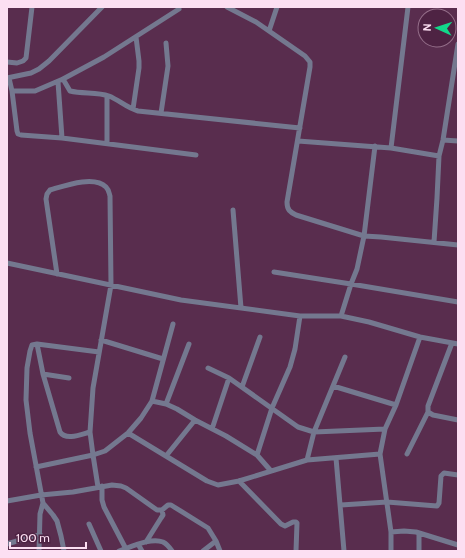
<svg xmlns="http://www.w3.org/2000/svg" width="465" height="558" font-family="Cabin,sans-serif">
  <rect width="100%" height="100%" fill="#592d4e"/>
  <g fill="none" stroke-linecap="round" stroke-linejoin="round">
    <path stroke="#74788f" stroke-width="5" d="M 227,7 L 256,22 L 305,56 L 310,62 L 310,67 L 287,202 C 287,210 290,212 296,215 L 364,236 L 381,237 L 458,245
      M 269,31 L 277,7
      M 7,62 L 17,63 L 23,61 L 26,58 L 32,7
      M 7,78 L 31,73 L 39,69 L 49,61 L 102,7
      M 9,78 L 12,91 L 17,131 L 18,134 L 21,135 L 62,138 L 196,155
      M 63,79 L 70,91 C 83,94 97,92 109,96 C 119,100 127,108 138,111 L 300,128
      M 58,82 L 62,138
      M 12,91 L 35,91 L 63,79 L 104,57 L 179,9
      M 107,96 L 107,143
      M 133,109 L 139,68 L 139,61 L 136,37
      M 161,113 L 168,66 L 166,43
      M 443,140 L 458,141
      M 298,141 L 391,148 L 439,156
      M 391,148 L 408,7
      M 233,210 L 241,308
      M 434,242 L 437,198 L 439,156 L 443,140 L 458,44
      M 7,263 L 181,300 L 300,316 L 341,316 L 369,322 L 420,337 L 458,344
      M 274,272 L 351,284 L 458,302
      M 57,274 L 46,199 L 47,194 L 50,190 C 64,186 94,175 106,187 C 109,190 109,193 110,196 L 111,285 L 93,388 L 90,432 L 93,455 L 98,487
      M 341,316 L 351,284 L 357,269 L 364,236 L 375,146
      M 101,340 L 163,359
      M 452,343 L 428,406 L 428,412 L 433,415 L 458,420
      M 37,344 L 43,374 L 60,432 C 66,441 82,434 90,432
      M 208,368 L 229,378 L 298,427 L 314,432 L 385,429
      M 43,374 L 69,378
      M 333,386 L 396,405
      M 242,387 L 260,337
      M 152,401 L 166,404 L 177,409 L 195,420 L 226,436 L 257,455 L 271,471
      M 166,404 L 189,344
      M 212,429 L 229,378
      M 128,433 L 207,481 L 218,485 L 239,481 L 307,460 L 380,454
      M 407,454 L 428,412
      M 257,455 L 272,408 L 290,367 L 295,349 L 300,316
      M 166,456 L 195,420
      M 336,458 L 344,551
      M 307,460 L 314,432 L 345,357
      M 36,467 L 93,455 L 105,451 L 128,433 L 141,418 L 152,401 L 173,324
      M 239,481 L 281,524 L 285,526 L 293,522 L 296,522 L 297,523 L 296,551
      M 102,486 L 102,500 L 104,507 L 126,549
      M 7,501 L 41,495 L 73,492 L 112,485 L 121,486 L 126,488 L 157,510 L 162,510 L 168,505 L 171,505 L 208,528 L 216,541 L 220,551
      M 341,505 L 387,502 L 437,506 L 439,503 L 441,476 L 444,473 L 458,475
      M 89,524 L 101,551
      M 391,532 L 404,531 L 416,532 L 458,545
      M 146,542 L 161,518 L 163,515 L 162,510
      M 7,544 L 40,534
      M 138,544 L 142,551
      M 39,551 L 40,514 L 43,503
      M 64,551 L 61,536 L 57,521 L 53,515 L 43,503 L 30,433 L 26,400 L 27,368 L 30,351 L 32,345 L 37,344 L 99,352
      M 119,551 C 131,547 151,537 163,542 C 167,544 170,548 172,551
      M 203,551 L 216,541
      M 391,551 L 391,532 L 380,454 L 385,429 L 396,405 L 420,337
      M 419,551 L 419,533"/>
  </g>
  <rect width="465" height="558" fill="none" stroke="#fcdff2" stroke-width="16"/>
  <g transform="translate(437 28) rotate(273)"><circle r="19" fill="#4e2343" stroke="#946e89"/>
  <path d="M0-3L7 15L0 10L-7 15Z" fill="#12d98a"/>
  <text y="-6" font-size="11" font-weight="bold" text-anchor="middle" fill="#fcdff2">N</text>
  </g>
  <path d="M10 542v6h76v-6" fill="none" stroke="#fcdff2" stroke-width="2"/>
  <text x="16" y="542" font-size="12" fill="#fcdff2" stroke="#4e2343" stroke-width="3" paint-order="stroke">100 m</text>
</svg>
